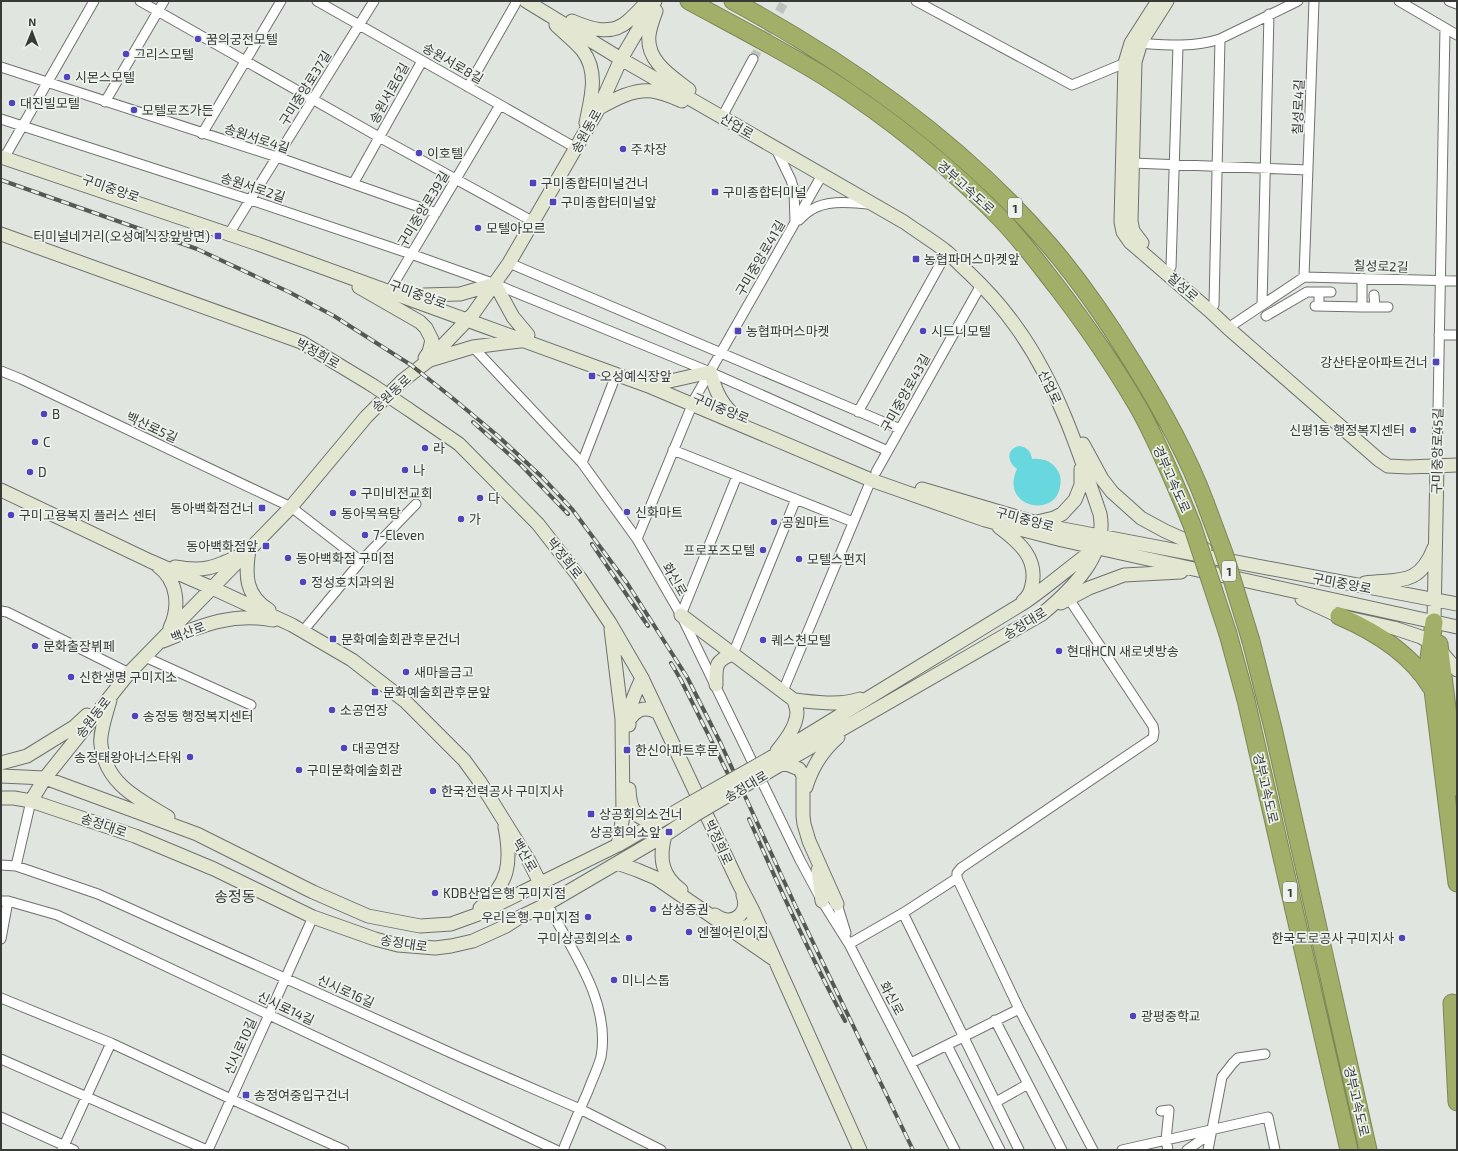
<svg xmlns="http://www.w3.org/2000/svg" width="1458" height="1151" font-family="'Exo 2','Noto Sans KR',sans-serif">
  <rect width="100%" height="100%" fill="#e0e5e0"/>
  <path fill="#68d8de" d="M 1019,446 C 1027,447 1031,451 1032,459 C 1043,458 1052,461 1058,471 C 1061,476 1061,481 1060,487 C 1055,519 999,507 1017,469 C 1007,462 1006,449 1019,446 Z"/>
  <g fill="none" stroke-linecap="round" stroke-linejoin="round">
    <path stroke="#bec3be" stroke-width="9" stroke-dasharray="9 4.5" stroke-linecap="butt" d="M 753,59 L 785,1"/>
    <g stroke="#6e726e" stroke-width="11">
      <path id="street" d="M 140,1 L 379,137 L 532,221
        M 317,1 L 576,148
        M 916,1 L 1072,85 L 1125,63 L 1129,63
        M 1399,1 L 1457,35
        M 1449,1 L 1457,4
        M 1137,43 C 1165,45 1192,48 1220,39 L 1298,1
        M 1,67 L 277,157 L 436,213
        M 468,87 L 517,1
        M 105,102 L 164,1
        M 722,117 L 753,59
        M 1,119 L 251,200 L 411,254 L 495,284 L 710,372 L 888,451
        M 202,134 L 281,1
        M 776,149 L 791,180 L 794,190 L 795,222
        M 7,153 L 94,1
        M 1132,163 L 1308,170
        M 353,184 L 422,61
        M 799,220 C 803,216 807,212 811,210 C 828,199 852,203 871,204
        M 232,229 L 374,1
        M 509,263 L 900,429
        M 1171,267 L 1178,46
        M 1304,277 L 1314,1
        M 393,285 L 500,105
        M 1319,292 L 1331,292
        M 1374,295 L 1375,307
        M 1214,305 L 1220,39
        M 1262,305 L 1269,14
        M 1315,306 L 1362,307 L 1362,278
        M 1362,307 L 1388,307
        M 1266,316 L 1307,292 L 1319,292 L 1319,306
        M 1228,328 L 1304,277 L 1457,281
        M 1439,335 L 1457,335
        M 473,347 L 582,463 L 637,539 L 681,615 L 800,860 L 822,901 L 849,944 L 955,1150
        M 1,371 L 21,379 L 291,507 L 361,561
        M 858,412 L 947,252
        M 673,450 L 853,522
        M 582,463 L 616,375
        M 1437,465 L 1445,28
        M 876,472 L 981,285
        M 637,539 L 695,398 L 822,175
        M 1,611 L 7,612 L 129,673
        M 681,615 L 737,476
        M 303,631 L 361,561 L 416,504
        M 733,654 L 796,499
        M 145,657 L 251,705
        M 783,691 L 871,480
        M 1,865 L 16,866 L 98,894 L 460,1057 L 580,1109 L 661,1150
        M 16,866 L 31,801
        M 957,878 L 957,873 L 961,868 L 1153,738 L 1154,732 L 1153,726 L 1069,599
        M 835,900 L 837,904 L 846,933
        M 1,901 L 8,901 L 57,915 L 556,1150
        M 547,904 C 572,950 611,1002 601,1057 C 598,1068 592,1080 588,1091 C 579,1111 571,1130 563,1150
        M 903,913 L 1019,1150
        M 1,939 L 8,901
        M 849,944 L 903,913 L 957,878 L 1019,1009 L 1093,1150
        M 1,998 L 111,1043 L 231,1099 L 344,1150
        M 995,1020 L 1062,1150
        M 947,1045 L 1000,1150
        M 1,1059 L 207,1150
        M 911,1063 L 1019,1009
        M 996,1102 L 1028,1084
        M 1161,1111 L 1169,1110 L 1166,1140 L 1168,1150
        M 1,1117 L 74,1150
        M 62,1150 L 111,1043
        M 208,1150 L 313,917
        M 1122,1150 L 1268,1117 L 1275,1150
        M 1187,1150 L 1204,1138 L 1210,1130
        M 1208,1150 L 1222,1077 L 1233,1063 L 1238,1058 L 1265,1054"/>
    </g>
    <g stroke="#6e726e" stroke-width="15">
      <path id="secondary" d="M 526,1 L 621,59 L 904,222 C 918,232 933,241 947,252 C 954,258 961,266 969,273 C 987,290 1003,308 1017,328 C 1056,382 1079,451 1100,514 C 1108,555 1071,590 1042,614 L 778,766
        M 1158,1 L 1131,43 L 1125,63 L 1121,222 L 1123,232 L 1130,242 L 1210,311 L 1228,328 L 1379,460 L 1388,466 L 1408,467 L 1457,465
        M 656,11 C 653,19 650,27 649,35 C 646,61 671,76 689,90
        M 572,21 C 590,29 612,36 628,21 C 635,15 641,8 648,1
        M 556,25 C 564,33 575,41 583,51 C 599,73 591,98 586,123
        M 599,108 C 615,99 633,89 652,91 C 662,92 673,97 682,101
        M 1,157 L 258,244 L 651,387 L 871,480 L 985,520 L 1062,540 L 1457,627
        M 1,234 L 301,342 L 372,385
        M 1142,243 L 1133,231 L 1131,221 L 1135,62 L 1141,42 L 1167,1
        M 495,284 L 513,317 L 528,335
        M 359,287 L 420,322 L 426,328 L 432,340 L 429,352 L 425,358
        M 424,295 L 460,294 L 495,284
        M 430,360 L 473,347 L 520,341
        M 651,381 L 670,381 L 710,372 C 715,388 719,400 731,412
        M 408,409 L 459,444 L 538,524 L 580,578 L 610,623 L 642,678 L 738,882 L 753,911 L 860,1150
        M 1083,444 L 1102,479 L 1112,492 L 1141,518 L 1165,531 L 1205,549
        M 922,489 L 1047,526 L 1457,604
        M 1,490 L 150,561 L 212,588 L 292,625 L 352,660 L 405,701 L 464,760 L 480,782 L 529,861 L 540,883 L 547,904
        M 1037,522 L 1054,518 L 1062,514 L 1075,500 L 1081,485 L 1081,469
        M 999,527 C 1019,542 1038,558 1032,585 C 1031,591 1028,597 1023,601
        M 249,550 C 245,575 245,595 269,610
        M 158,566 C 178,581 180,607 170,628
        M 175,567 C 204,572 213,568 239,556
        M 1365,583 C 1400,579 1419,586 1434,548
        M 1302,599 L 1339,616 L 1394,628 L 1421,637 L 1436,646 L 1457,670
        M 1061,603 L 1089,588 L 1124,575 L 1181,572
        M 681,615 L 794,700 C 795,704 797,709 797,713 C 796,727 786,740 777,751
        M 1434,622 L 1437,465
        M 611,629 L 622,719 L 623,816 L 618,845
        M 163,641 C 200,626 232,612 273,620
        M 716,685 C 716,667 714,661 733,654
        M 110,700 C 107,711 99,734 101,745 C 106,784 138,799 168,817
        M 794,700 C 815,702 839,706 860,699
        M 629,720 C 637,709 644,706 657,712
        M 629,725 C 629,705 634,696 642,678
        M 772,757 L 1025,602 C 1050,585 1072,565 1096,548
        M 1,763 L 27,756 L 74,727 L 87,715
        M 784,763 L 799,769 L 803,775 L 803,816 L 804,824 L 809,841 L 837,904
        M 1,776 L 45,778 L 197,834 L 313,892 L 368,916 L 420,926 L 451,924 L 476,915 L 618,845 L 689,804
        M 806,787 C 812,767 822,751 838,737
        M 629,789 C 630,811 635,819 657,823
        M 1,798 L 14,798 L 31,801 L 135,836 L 214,869 L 313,917 L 375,939 L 398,945 L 435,948 L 451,946 L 473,941 L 506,926 L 520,917 L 547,904 L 665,835 L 695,815
        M 31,801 L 45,778 L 129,673 L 291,507 L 366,417 L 402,381 L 428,361 L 473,314 L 509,263 L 570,158 L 599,108 L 621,59 L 655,1
        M 665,835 C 659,858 661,875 681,890
        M 617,863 L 637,870 L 656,878 L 775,960
        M 818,870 L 822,901
        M 480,908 C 509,884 512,863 505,827
        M 715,915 C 731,927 750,915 743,895
        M 726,926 C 737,929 748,930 754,920 L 753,911"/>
    </g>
    <g stroke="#7c8657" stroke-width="19">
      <path id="highway" d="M 689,1 C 735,26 782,50 827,78 C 888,117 952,168 1002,220 C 1022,241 1039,264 1057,287 C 1086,325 1113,364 1137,405 C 1154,434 1167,466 1180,496
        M 733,1 C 851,65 962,143 1050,246 C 1080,281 1106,319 1130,358 C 1159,404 1186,451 1205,502
        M 1339,616 C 1374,631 1411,654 1431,687
        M 1434,622 L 1429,658 L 1457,883
        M 1228,634 L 1246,700 L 1349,1150
        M 1251,641 L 1273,728 L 1368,1150
        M 1439,644 L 1457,787
        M 1452,1003 L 1457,1102"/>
    </g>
    <use href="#street" stroke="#fff" stroke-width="9"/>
    <use href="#secondary" stroke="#e3e7d2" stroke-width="13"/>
    <use href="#highway" stroke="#a1af68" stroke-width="17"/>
    <g stroke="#555855" stroke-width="4">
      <path id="rail" d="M 1,180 L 197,249 L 289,292 L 334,316 L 411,365 L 450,396 L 498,436 L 543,478 L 572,509 L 627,583 L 687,677 L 721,744 L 795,905 L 913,1150
        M 473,422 L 521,465 L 568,514
        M 592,544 L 648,626
        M 671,663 L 681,680 L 736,790
        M 749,819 C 779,887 810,955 845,1021"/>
    </g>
    <use href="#rail" stroke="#edf2ed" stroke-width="2.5" stroke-dasharray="8" stroke-linecap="butt"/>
    <g stroke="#6e726e" stroke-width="15" stroke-linecap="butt">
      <path id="secondary-bridge" d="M 372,385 L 408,409
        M 689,804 L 772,757
        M 695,815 L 778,766"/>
    </g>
    <g stroke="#7c8657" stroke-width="19" stroke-linecap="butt">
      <path id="highway-bridge" d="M 1180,496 L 1192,525 L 1228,634
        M 1205,502 L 1224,553 L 1251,641"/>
    </g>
    <use href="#secondary-bridge" stroke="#e3e7d2" stroke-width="13"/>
    <use href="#highway-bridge" stroke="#a1af68" stroke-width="17"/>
  </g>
  <g fill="#5144bb" stroke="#edf2ed" stroke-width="1.5">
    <circle cx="198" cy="39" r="4"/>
    <circle cx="126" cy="54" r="4"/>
    <circle cx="67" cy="77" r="4"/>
    <circle cx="12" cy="103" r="4"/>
    <circle cx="134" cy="110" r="4"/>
    <circle cx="623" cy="149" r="4"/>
    <circle cx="419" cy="153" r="4"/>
    <rect x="529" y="179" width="8" height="8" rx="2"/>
    <rect x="711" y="188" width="8" height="8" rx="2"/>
    <rect x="549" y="198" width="8" height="8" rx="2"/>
    <circle cx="478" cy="228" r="4"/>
    <rect x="214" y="232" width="8" height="8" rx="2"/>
    <rect x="912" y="255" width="8" height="8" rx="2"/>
    <rect x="734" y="327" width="8" height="8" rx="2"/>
    <circle cx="923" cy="331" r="4"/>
    <rect x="1432" y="358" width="8" height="8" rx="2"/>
    <rect x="588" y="372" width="8" height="8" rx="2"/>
    <circle cx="44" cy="414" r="4"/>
    <circle cx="1413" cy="430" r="4"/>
    <circle cx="35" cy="442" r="4"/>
    <circle cx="425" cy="448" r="4"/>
    <circle cx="405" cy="470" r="4"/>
    <circle cx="30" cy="472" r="4"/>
    <circle cx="353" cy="493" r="4"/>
    <circle cx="480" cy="498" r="4"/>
    <rect x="258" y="504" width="8" height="8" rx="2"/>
    <circle cx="627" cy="512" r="4"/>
    <circle cx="333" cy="513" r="4"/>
    <circle cx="11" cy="515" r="4"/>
    <circle cx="461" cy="519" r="4"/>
    <circle cx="774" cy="522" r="4"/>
    <circle cx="365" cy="535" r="4"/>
    <rect x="262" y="542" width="8" height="8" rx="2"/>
    <circle cx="763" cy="550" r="4"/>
    <circle cx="288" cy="558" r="4"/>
    <circle cx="799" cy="559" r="4"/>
    <circle cx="303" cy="582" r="4"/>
    <rect x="329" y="635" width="8" height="8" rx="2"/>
    <circle cx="763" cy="640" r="4"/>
    <circle cx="35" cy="646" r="4"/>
    <circle cx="1059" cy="651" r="4"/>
    <circle cx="406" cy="672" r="4"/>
    <circle cx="71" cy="677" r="4"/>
    <rect x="371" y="688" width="8" height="8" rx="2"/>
    <circle cx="332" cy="710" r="4"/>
    <circle cx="135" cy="716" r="4"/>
    <circle cx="344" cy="748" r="4"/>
    <rect x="623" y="746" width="8" height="8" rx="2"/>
    <circle cx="190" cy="757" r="4"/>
    <circle cx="299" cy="770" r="4"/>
    <circle cx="433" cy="791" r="4"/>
    <rect x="587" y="810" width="8" height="8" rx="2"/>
    <rect x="665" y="828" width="8" height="8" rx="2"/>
    <circle cx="435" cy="893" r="4"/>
    <circle cx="653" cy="909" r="4"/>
    <circle cx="588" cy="917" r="4"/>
    <circle cx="689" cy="932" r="4"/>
    <circle cx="629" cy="938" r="4"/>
    <circle cx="1402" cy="938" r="4"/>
    <circle cx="614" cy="980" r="4"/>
    <circle cx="1133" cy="1016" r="4"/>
    <rect x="242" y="1091" width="8" height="8" rx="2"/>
  </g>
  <g text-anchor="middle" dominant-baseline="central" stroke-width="3.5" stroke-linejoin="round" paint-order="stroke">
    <g fill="#edf2ed" stroke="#6e716e" stroke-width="1">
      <rect x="1008" y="198" width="14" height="20" rx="3"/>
      <rect x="1222" y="561" width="14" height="20" rx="3"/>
      <rect x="1283" y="882" width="14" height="20" rx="3"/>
    </g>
    <g font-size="12" font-weight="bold" fill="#383a38">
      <text x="1015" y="208">1</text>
      <text x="1229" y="571">1</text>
      <text x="1290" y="892">1</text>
    </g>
    <g font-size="13" fill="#383a38" stroke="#edf2ed" text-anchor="start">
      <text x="206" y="39">꿈의궁전모텔</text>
      <text x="134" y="54">그리스모텔</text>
      <text x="75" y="77">시몬스모텔</text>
      <text x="20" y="103">대진빌모텔</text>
      <text x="142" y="110">모텔로즈가든</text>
      <text x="631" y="149">주차장</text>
      <text x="427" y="153">이호텔</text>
      <text x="541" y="183">구미종합터미널건너</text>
      <text x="723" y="192">구미종합터미널</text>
      <text x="561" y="202">구미종합터미널앞</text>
      <text x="486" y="228">모텔아모르</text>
      <text x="210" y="236" text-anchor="end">터미널네거리(오성예식장앞방면)</text>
      <text x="924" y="259">농협파머스마켓앞</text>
      <text x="746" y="331">농협파머스마켓</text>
      <text x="931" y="331">시드니모텔</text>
      <text x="1428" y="362" text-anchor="end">강산타운아파트건너</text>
      <text x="600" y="376">오성예식장앞</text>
      <text x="52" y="414">B</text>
      <text x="1405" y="430" text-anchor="end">신평1동 행정복지센터</text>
      <text x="43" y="442">C</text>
      <text x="433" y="448">라</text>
      <text x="413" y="470">나</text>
      <text x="38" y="472">D</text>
      <text x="361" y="493">구미비전교회</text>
      <text x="488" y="498">다</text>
      <text x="254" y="508" text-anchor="end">동아백화점건너</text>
      <text x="635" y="512">신화마트</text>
      <text x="341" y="513">동아목욕탕</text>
      <text x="19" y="515">구미고용복지 플러스 센터</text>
      <text x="469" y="519">가</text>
      <text x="782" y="522">공원마트</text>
      <text x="373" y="535">7-Eleven</text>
      <text x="258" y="546" text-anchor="end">동아백화점앞</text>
      <text x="755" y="550" text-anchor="end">프로포즈모텔</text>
      <text x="296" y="558">동아백화점 구미점</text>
      <text x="807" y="559">모텔스펀지</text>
      <text x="311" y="582">정성호치과의원</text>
      <text x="341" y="639">문화예술회관후문건너</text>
      <text x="771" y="640">퀘스천모텔</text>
      <text x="43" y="646">문화출장뷔페</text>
      <text x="1067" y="651">현대HCN 새로넷방송</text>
      <text x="414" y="672">새마을금고</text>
      <text x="79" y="677">신한생명 구미지소</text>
      <text x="383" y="692">문화예술회관후문앞</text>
      <text x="340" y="710">소공연장</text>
      <text x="143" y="716">송정동 행정복지센터</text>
      <text x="352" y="748">대공연장</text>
      <text x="635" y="750">한신아파트후문</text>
      <text x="182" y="757" text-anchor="end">송정태왕아너스타워</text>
      <text x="307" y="770">구미문화예술회관</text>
      <text x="441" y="791">한국전력공사 구미지사</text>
      <text x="599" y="814">상공회의소건너</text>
      <text x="661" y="832" text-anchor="end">상공회의소앞</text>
      <text x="443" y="893">KDB산업은행 구미지점</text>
      <text x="661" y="909">삼성증권</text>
      <text x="580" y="917" text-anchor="end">우리은행 구미지점</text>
      <text x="697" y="932">엔젤어린이집</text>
      <text x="621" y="938" text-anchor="end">구미상공회의소</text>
      <text x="1394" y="938" text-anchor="end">한국도로공사 구미지사</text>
      <text x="622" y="980">미니스톱</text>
      <text x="1141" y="1016">광평중학교</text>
      <text x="254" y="1095">송정여중입구건너</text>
    </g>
    <g font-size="13" fill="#383a38" stroke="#edf2ed">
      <text transform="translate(453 63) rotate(30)">송원서로8길</text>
      <text transform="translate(305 88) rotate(-58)">구미중앙로37길</text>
      <text transform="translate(389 93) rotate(-61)">송원서로6길</text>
      <text transform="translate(1298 107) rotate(-88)">칠성로4길</text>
      <text transform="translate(737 126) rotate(30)">산업로</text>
      <text transform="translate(586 131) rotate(-61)">송원동로</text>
      <text transform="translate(257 138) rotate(18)">송원서로4길</text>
      <text transform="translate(253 187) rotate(18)">송원서로2길</text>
      <text transform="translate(966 187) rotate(42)">경부고속도로</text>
      <text transform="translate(111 188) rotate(19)">구미중앙로</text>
      <text transform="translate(423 209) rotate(-59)">구미중앙로39길</text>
      <text transform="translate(760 258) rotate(-60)">구미중앙로41길</text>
      <text transform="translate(1381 266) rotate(2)">칠성로2길</text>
      <text transform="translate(1183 287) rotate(41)">칠성로</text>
      <text transform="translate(418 294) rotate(20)">구미중앙로</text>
      <text transform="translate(318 353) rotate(29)">박정희로</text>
      <text transform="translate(1050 387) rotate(64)">산업로</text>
      <text transform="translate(391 393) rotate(-43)">송원동로</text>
      <text transform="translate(905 393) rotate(-61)">구미중앙로43길</text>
      <text transform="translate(721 408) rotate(22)">구미중앙로</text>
      <text transform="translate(152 427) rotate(25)">백산로5길</text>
      <text transform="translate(1437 451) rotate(-89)">구미중앙로45길</text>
      <text transform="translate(1172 479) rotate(66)">경부고속도로</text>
      <text transform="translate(1025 519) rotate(15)">구미중앙로</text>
      <text transform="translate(565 558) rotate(52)">박정희로</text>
      <text transform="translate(675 579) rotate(60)">화신로</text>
      <text transform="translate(1342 583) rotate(11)">구미중앙로</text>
      <text transform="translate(1025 623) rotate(-32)">송정대로</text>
      <text transform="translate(188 632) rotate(-21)">백산로</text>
      <text transform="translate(93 717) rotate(-52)">송원동로</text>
      <text transform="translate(746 786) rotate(-31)">송정대로</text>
      <text transform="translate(1266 788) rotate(77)">경부고속도로</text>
      <text transform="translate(104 825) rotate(19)">송정대로</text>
      <text transform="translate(719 842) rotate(65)">박정희로</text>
      <text transform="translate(525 855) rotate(60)">백산로</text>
      <text transform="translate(404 943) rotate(9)">송정대로</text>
      <text transform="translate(346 991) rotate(24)">신시로16길</text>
      <text transform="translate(892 998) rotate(62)">화신로</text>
      <text transform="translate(286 1008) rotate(25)">신시로14길</text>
      <text transform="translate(240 1046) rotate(-66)">신시로10길</text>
      <text transform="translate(1357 1101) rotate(77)">경부고속도로</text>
    </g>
    <g font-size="15" fill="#383a38" stroke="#edf2ed">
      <text x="235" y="896">송정동</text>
    </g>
  </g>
  <rect width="1458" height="1151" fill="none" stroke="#383a38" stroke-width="4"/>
  <g transform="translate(32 32) rotate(1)" stroke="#edf2ed" stroke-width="3" paint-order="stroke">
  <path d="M0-3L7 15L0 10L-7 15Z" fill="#383a38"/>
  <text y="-6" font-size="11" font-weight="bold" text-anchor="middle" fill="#383a38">N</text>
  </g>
</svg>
